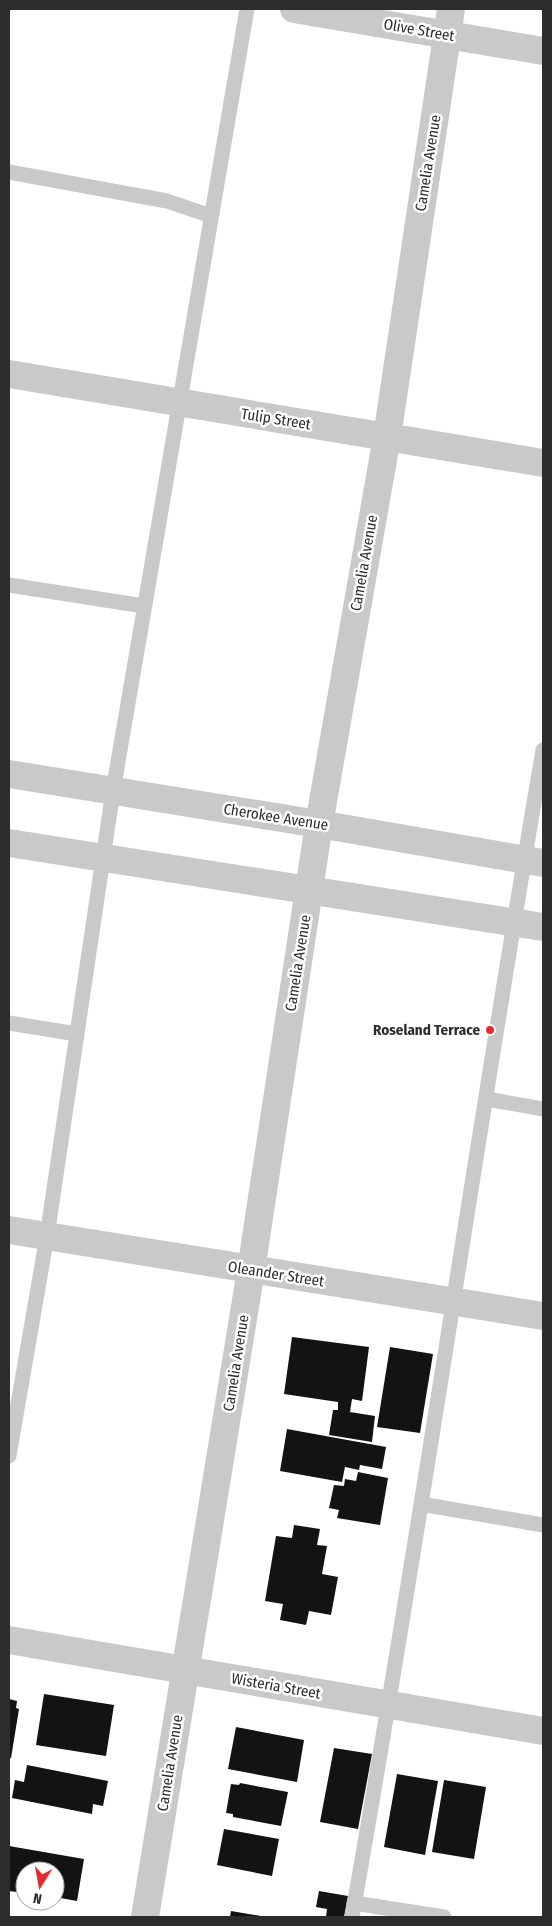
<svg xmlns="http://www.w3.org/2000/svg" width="552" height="1926" font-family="'Fira Sans Condensed',sans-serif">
  <rect width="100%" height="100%" fill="#fff"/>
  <path fill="#131313" d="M 292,1337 L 369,1347 L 362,1401 L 352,1399 L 350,1412 L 375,1416 L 372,1442 L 329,1435 L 333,1410 L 338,1410 L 338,1402 L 284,1394 Z
    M 390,1347 L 433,1354 L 420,1433 L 377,1427 Z
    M 287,1429 L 386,1447 L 382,1469 L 360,1465 L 359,1470 L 345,1467 L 342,1482 L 280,1471 Z
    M 358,1472 L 388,1478 L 380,1525 L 337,1518 L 339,1510 L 329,1508 L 334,1485 L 344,1486 L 345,1479 L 356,1481 Z
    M 294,1525 L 320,1529 L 317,1545 L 327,1546 L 322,1574 L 338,1577 L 331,1615 L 309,1611 L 306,1625 L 280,1620 L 283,1604 L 265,1601 L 276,1536 L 292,1538 Z
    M 44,1694 L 114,1705 L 106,1756 L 36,1745 Z
    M 9,1699 L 17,1701 L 16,1708 L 19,1709 L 11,1758 L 9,1758 Z
    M 236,1727 L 304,1740 L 297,1782 L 228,1769 Z
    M 334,1748 L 372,1754 L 358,1829 L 320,1822 Z
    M 27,1765 L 108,1781 L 103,1806 L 93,1804 L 92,1814 L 12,1798 L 15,1780 L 24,1782 Z
    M 397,1774 L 438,1781 L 425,1855 L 384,1847 Z
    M 444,1780 L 486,1787 L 474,1859 L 432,1852 Z
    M 240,1783 L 288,1792 L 281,1826 L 233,1817 L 233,1814 L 226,1813 L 231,1784 L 239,1785 Z
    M 224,1829 L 279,1839 L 272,1876 L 217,1865 Z
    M 9,1846 L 84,1859 L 77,1901 L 55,1897 L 55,1871 L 25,1871 L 25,1893 L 9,1891 Z
    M 319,1891 L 348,1896 L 344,1917 L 326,1917 L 327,1909 L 316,1907 Z
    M 231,1911 L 261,1916 L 261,1917 L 230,1917 Z"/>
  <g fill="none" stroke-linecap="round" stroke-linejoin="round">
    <path stroke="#c9c9c9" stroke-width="15" d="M 9,172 L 167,201 L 211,216
      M 9,585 L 144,606
      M 9,1023 L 77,1034
      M 487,1099 L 543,1109
      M 9,1456 L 47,1236 L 113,791 L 247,9
      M 421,1504 L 543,1525
      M 354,1903 L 444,1917
      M 352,1917 C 421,1529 476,1139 543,750"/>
    <path stroke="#c9c9c9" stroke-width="28" d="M 294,9 L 543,51
      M 9,374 L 543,463
      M 9,774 L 319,824 L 543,863
      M 9,843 L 543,927
      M 9,1230 L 543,1316
      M 9,1640 L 543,1731
      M 145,1917 L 251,1270 L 319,824 L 387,437 L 451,9"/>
  </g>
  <circle fill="#e42c2f" stroke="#fff" stroke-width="2" cx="490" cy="1030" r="5"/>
  <g text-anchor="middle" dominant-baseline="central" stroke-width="5" stroke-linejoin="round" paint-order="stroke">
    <g font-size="15" fill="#2c2c2c" stroke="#fff">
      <text transform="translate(419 30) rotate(10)">Olive Street</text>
      <text transform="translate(428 163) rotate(-81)">Camelia Avenue</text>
      <text transform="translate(276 419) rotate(9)">Tulip Street</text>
      <text transform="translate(364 563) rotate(-80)">Camelia Avenue</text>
      <text transform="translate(276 817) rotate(9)">Cherokee Avenue</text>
      <text transform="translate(298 963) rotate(-81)">Camelia Avenue</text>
      <text transform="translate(276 1274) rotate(9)">Oleander Street</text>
      <text transform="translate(236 1363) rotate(-81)">Camelia Avenue</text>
      <text transform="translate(276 1686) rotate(10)">Wisteria Street</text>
      <text transform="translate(170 1763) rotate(-81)">Camelia Avenue</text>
    </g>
    <g font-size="15" font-weight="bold" fill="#2c2c2c" stroke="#fff" text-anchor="end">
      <text x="480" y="1030">Roseland Terrace</text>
    </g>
  </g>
  <rect width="552" height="1926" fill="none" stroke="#2c2c2c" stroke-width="20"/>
  <g transform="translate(40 1886) rotate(191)"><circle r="24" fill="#ffffff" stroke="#ababab"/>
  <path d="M0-4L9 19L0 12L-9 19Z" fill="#e42c2f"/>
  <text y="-8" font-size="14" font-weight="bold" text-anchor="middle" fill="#2c2c2c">N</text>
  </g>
</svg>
